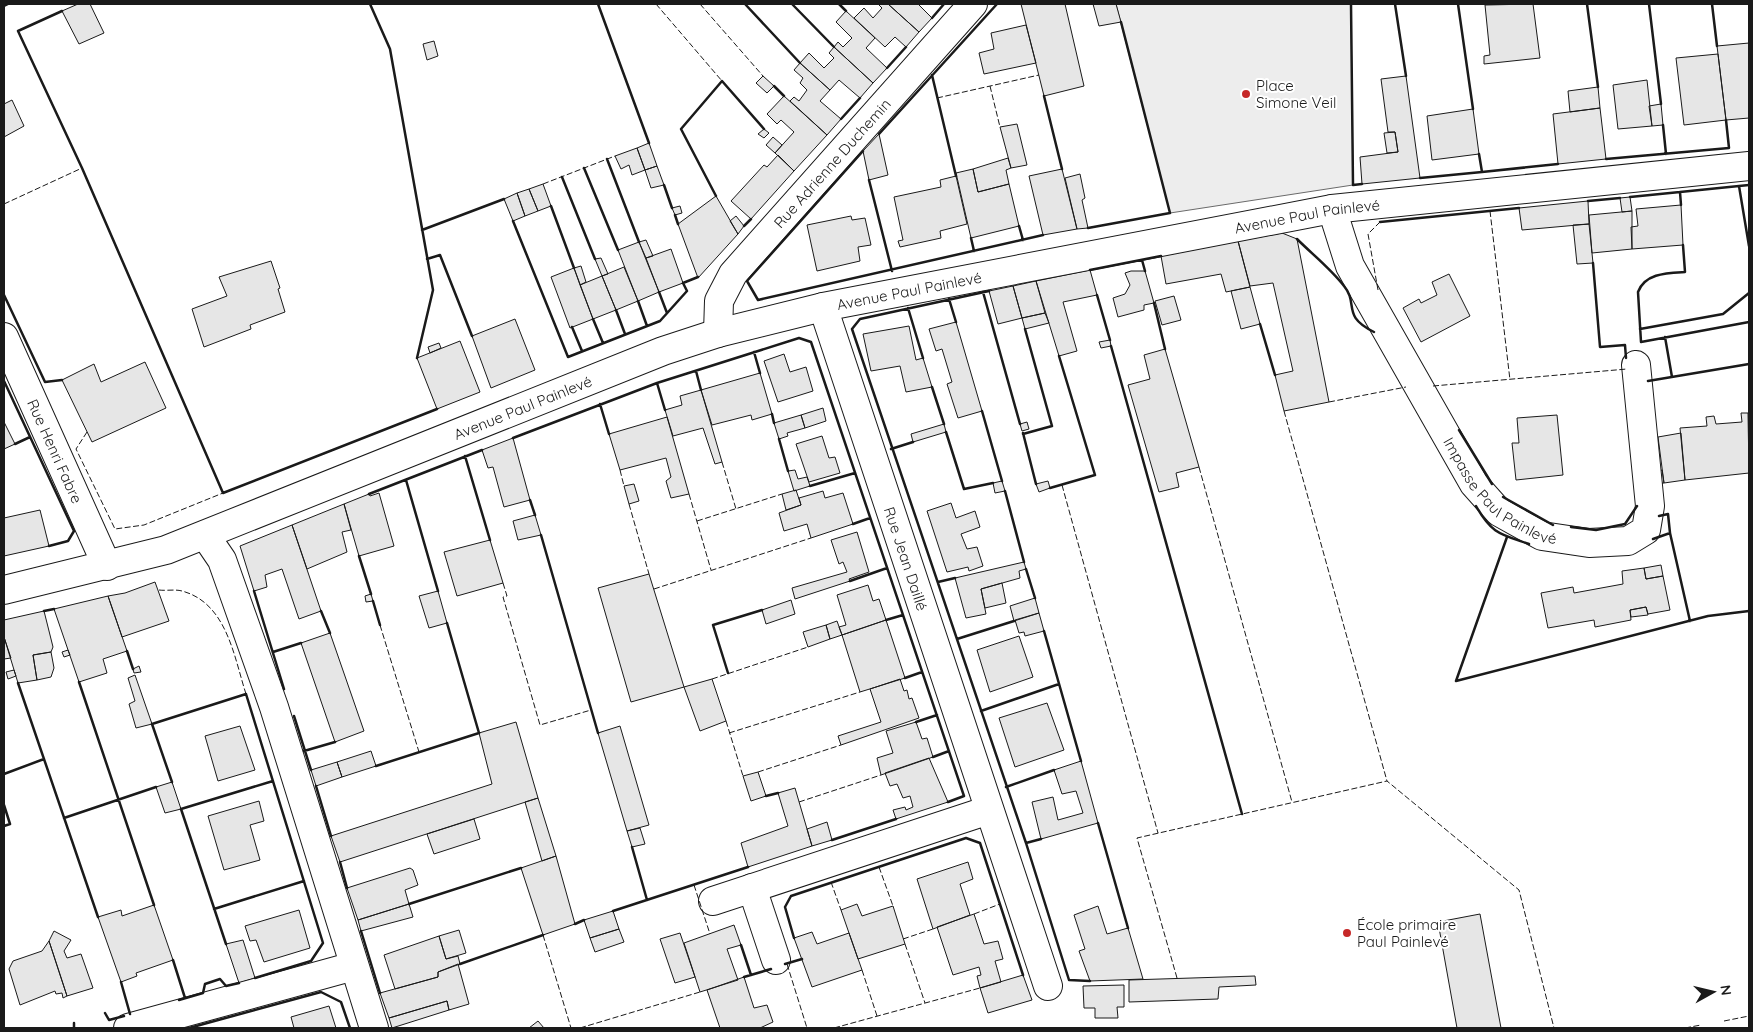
<svg xmlns="http://www.w3.org/2000/svg" width="1753" height="1032" font-family="Quicksand,sans-serif">
  <rect width="100%" height="100%" fill="#fff"/>
  <path fill="#ededed" stroke="#6a6a6a" d="M 1116,4 L 1351,4 L 1353,185 L 1170,213 Z"/>
  <path fill="#e6e6e6" stroke="#1a1a1a" d="M 78,4 L 90,4 L 104,33 L 79,44 L 62,11 Z
    M 878,4 L 888,4 L 919,32 L 906,47 L 895,37 L 885,47 L 854,18 L 864,8 L 873,18 L 882,8 Z
    M 888,4 L 918,4 L 932,18 L 919,32 Z
    M 1021,4 L 1065,4 L 1084,86 L 1044,96 Z
    M 1093,4 L 1116,4 L 1121,22 L 1099,26 Z
    M 1533,4 L 1540,58 L 1484,64 L 1484,56 L 1490,55 L 1485,5 Z
    M 846,11 L 875,38 L 866,48 L 887,68 L 873,83 L 834,47 L 838,42 L 843,47 L 852,38 L 836,22 Z
    M 1026,25 L 1036,63 L 984,74 L 979,53 L 994,49 L 991,33 Z
    M 434,41 L 438,56 L 427,60 L 423,44 Z
    M 1749,43 L 1749,118 L 1726,120 L 1717,46 Z
    M 834,47 L 873,83 L 860,98 L 839,80 L 830,90 L 800,63 L 809,53 L 824,68 L 834,58 L 829,53 Z
    M 1718,54 L 1726,120 L 1684,125 L 1676,58 Z
    M 800,63 L 830,90 L 820,101 L 841,119 L 827,135 L 790,101 L 794,97 L 799,101 L 807,90 L 800,83 L 803,78 L 794,70 Z
    M 763,76 L 774,86 L 767,93 L 756,83 Z
    M 1406,76 L 1420,178 L 1362,184 L 1360,157 L 1398,152 L 1395,132 L 1388,132 L 1381,79 Z
    M 1647,80 L 1652,126 L 1618,129 L 1613,85 Z
    M 1598,87 L 1600,108 L 1570,112 L 1568,91 Z
    M 784,96 L 827,135 L 794,171 L 775,153 L 794,132 L 781,120 L 777,124 L 767,114 Z
    M 12,100 L 24,126 L 4,137 L 4,104 Z
    M 1661,104 L 1663,125 L 1652,126 L 1649,106 Z
    M 1600,108 L 1606,159 L 1558,164 L 1553,114 Z
    M 1473,109 L 1479,154 L 1432,160 L 1427,116 Z
    M 1017,124 L 1027,165 L 1011,168 L 1000,127 Z
    M 764,129 L 769,133 L 764,138 L 758,134 Z
    M 1395,132 L 1398,152 L 1387,153 L 1384,133 Z
    M 879,134 L 888,175 L 869,180 L 863,151 Z
    M 773,137 L 782,145 L 775,153 L 766,145 Z
    M 649,143 L 657,166 L 645,170 L 637,148 Z
    M 637,148 L 645,170 L 632,175 L 629,165 L 621,169 L 615,156 Z
    M 778,155 L 794,171 L 751,219 L 731,201 L 764,165 L 767,167 Z
    M 1008,158 L 1011,168 L 1006,170 L 1009,184 L 978,192 L 973,169 Z
    M 657,166 L 664,185 L 651,188 L 645,170 Z
    M 973,169 L 978,192 L 1009,184 L 1019,226 L 971,238 L 956,173 Z
    M 1062,169 L 1077,229 L 1043,235 L 1029,176 Z
    M 1080,174 L 1085,198 L 1082,200 L 1088,228 L 1077,229 L 1065,178 Z
    M 956,176 L 967,224 L 940,231 L 941,238 L 900,247 L 898,241 L 903,240 L 894,197 L 941,187 L 940,180 Z
    M 543,184 L 551,206 L 538,211 L 529,189 Z
    M 529,189 L 538,211 L 525,216 L 517,193 Z
    M 517,193 L 525,216 L 513,221 L 504,199 Z
    M 716,196 L 738,234 L 698,278 L 678,224 Z
    M 1630,197 L 1632,211 L 1622,212 L 1620,198 Z
    M 1588,201 L 1589,224 L 1522,230 L 1519,208 Z
    M 1681,205 L 1683,245 L 1632,249 L 1631,227 L 1638,226 L 1636,209 Z
    M 680,206 L 682,213 L 675,215 L 672,208 Z
    M 1632,211 L 1632,249 L 1592,253 L 1589,215 Z
    M 736,216 L 744,226 L 738,234 L 730,221 Z
    M 851,216 L 852,220 L 865,218 L 871,245 L 858,247 L 860,261 L 817,271 L 807,225 Z
    M 1589,224 L 1593,263 L 1577,264 L 1573,225 Z
    M 1282,233 L 1297,239 L 1329,402 L 1284,411 L 1275,375 L 1293,371 L 1273,283 L 1250,286 L 1238,241 Z
    M 646,240 L 653,256 L 646,258 L 639,242 Z
    M 1238,241 L 1250,287 L 1226,292 L 1221,274 L 1166,284 L 1161,256 Z
    M 639,242 L 659,292 L 638,301 L 618,250 Z
    M 671,249 L 683,283 L 659,292 L 646,258 Z
    M 601,258 L 608,274 L 602,276 L 595,259 Z
    M 271,261 L 280,288 L 278,289 L 285,312 L 250,325 L 251,329 L 204,347 L 192,309 L 227,296 L 219,277 Z
    M 581,266 L 586,282 L 580,285 L 574,268 Z
    M 624,267 L 638,301 L 616,310 L 602,276 Z
    M 574,268 L 593,319 L 570,328 L 551,277 Z
    M 1090,270 L 1097,295 L 1063,302 L 1077,351 L 1059,356 L 1036,281 Z
    M 1131,271 L 1145,271 L 1154,303 L 1144,305 L 1144,310 L 1118,317 L 1113,298 L 1125,294 L 1130,285 L 1125,273 Z
    M 1449,274 L 1470,316 L 1421,342 L 1403,308 L 1419,299 L 1421,303 L 1437,295 L 1432,282 Z
    M 602,276 L 616,310 L 593,319 L 580,285 Z
    M 1036,281 L 1045,313 L 1022,318 L 1013,286 Z
    M 1013,286 L 1022,318 L 998,324 L 989,291 Z
    M 1250,287 L 1260,324 L 1241,329 L 1231,291 Z
    M 1174,296 L 1181,320 L 1162,325 L 1155,301 Z
    M 1045,313 L 1049,323 L 1025,329 L 1022,318 Z
    M 515,319 L 535,370 L 491,388 L 472,336 Z
    M 956,322 L 982,411 L 958,418 L 947,384 L 952,382 L 942,349 L 936,351 L 929,329 Z
    M 909,326 L 916,360 L 923,358 L 932,387 L 906,392 L 900,366 L 871,371 L 863,334 Z
    M 1110,340 L 1111,346 L 1101,348 L 1099,342 Z
    M 460,341 L 480,392 L 437,409 L 417,358 Z
    M 439,343 L 441,348 L 430,353 L 428,347 Z
    M 1165,349 L 1199,467 L 1176,473 L 1179,487 L 1159,492 L 1128,385 L 1150,379 L 1144,355 Z
    M 784,354 L 790,372 L 806,367 L 813,391 L 778,402 L 764,361 Z
    M 145,362 L 166,408 L 92,442 L 62,380 L 94,364 L 101,382 Z
    M 760,373 L 772,414 L 752,420 L 751,415 L 712,425 L 701,390 Z
    M 701,390 L 722,462 L 715,464 L 703,428 L 673,436 L 665,410 L 682,405 L 680,396 Z
    M 823,408 L 826,421 L 805,428 L 801,415 Z
    M 1741,413 L 1748,413 L 1749,473 L 1685,480 L 1680,428 L 1707,426 L 1706,417 L 1714,416 L 1716,424 L 1742,422 Z
    M 801,415 L 805,428 L 787,433 L 788,436 L 779,439 L 774,423 Z
    M 1557,415 L 1563,475 L 1516,480 L 1512,443 L 1519,443 L 1517,418 Z
    M 667,417 L 689,494 L 671,498 L 666,481 L 671,477 L 666,458 L 620,470 L 609,434 Z
    M 4,422 L 15,444 L 4,449 Z
    M 1027,422 L 1029,429 L 1022,431 L 1020,424 Z
    M 944,424 L 946,432 L 913,442 L 911,434 Z
    M 1681,433 L 1685,480 L 1664,483 L 1658,437 Z
    M 822,436 L 829,458 L 835,457 L 840,473 L 809,482 L 796,444 Z
    M 513,438 L 530,500 L 504,507 L 493,467 L 488,468 L 482,450 Z
    M 795,470 L 798,479 L 807,477 L 810,486 L 794,491 L 788,471 Z
    M 1662,470 L 1664,483 L 1654,484 L 1653,472 Z
    M 1002,481 L 1005,491 L 995,493 L 993,483 Z
    M 1048,481 L 1050,488 L 1039,492 L 1036,484 Z
    M 634,484 L 639,501 L 629,504 L 624,486 Z
    M 796,490 L 801,505 L 786,510 L 782,494 Z
    M 823,491 L 825,498 L 843,493 L 853,524 L 811,538 L 807,524 L 784,531 L 779,513 L 801,505 L 799,498 Z
    M 379,493 L 394,546 L 359,556 L 344,504 L 369,494 L 370,496 Z
    M 951,503 L 956,518 L 975,511 L 980,527 L 961,534 L 967,549 L 977,547 L 983,566 L 969,571 L 968,567 L 947,572 L 927,511 Z
    M 344,504 L 351,530 L 342,532 L 347,552 L 307,569 L 292,525 Z
    M 40,510 L 49,546 L 4,556 L 4,518 Z
    M 535,515 L 541,535 L 518,540 L 513,521 Z
    M 292,525 L 321,611 L 299,619 L 282,569 L 265,575 L 267,587 L 254,591 L 240,546 Z
    M 857,532 L 869,572 L 849,579 L 850,581 L 795,599 L 792,588 L 847,572 L 843,562 L 839,564 L 831,540 Z
    M 490,540 L 503,583 L 457,596 L 444,552 Z
    M 1024,562 L 1026,569 L 1019,571 L 1020,578 L 981,589 L 986,614 L 966,618 L 955,578 Z
    M 1661,565 L 1663,576 L 1646,579 L 1644,568 Z
    M 1644,568 L 1646,579 L 1663,576 L 1670,610 L 1648,614 L 1646,607 L 1630,610 L 1631,620 L 1595,627 L 1594,620 L 1548,628 L 1541,593 L 1573,587 L 1574,593 L 1623,584 L 1622,571 Z
    M 649,574 L 684,687 L 631,702 L 598,588 Z
    M 155,582 L 169,621 L 122,637 L 108,596 L 125,593 Z
    M 1002,583 L 1006,603 L 985,608 L 981,589 Z
    M 868,585 L 873,601 L 879,599 L 886,620 L 842,635 L 839,627 L 846,625 L 837,595 Z
    M 438,591 L 447,623 L 429,628 L 419,596 Z
    M 371,594 L 373,601 L 366,602 L 365,596 Z
    M 108,596 L 127,651 L 103,659 L 107,673 L 79,682 L 54,609 Z
    M 1035,598 L 1039,613 L 1014,621 L 1010,606 Z
    M 791,600 L 795,614 L 766,624 L 762,610 Z
    M 1646,607 L 1648,615 L 1631,617 L 1630,610 Z
    M 44,611 L 53,647 L 51,652 L 33,655 L 37,680 L 18,683 L 4,637 L 4,620 Z
    M 1039,613 L 1044,631 L 1025,636 L 1024,632 L 1019,633 L 1015,620 Z
    M 886,620 L 905,678 L 860,692 L 842,635 Z
    M 837,621 L 842,635 L 830,639 L 826,625 Z
    M 826,625 L 830,639 L 808,647 L 803,632 Z
    M 330,633 L 364,731 L 335,742 L 301,643 Z
    M 1019,636 L 1033,677 L 990,692 L 977,650 Z
    M 4,637 L 11,658 L 4,659 Z
    M 68,650 L 70,655 L 64,657 L 62,652 Z
    M 51,652 L 54,668 L 51,677 L 37,680 L 33,655 Z
    M 139,666 L 141,672 L 134,673 L 133,669 Z
    M 14,670 L 16,676 L 8,679 L 6,672 Z
    M 135,675 L 152,724 L 136,728 L 129,704 L 135,701 L 128,678 Z
    M 712,679 L 726,721 L 700,731 L 684,687 Z
    M 900,679 L 904,691 L 907,690 L 909,699 L 912,698 L 919,718 L 841,745 L 838,736 L 881,722 L 870,689 Z
    M 1047,703 L 1064,750 L 1015,767 L 999,718 Z
    M 516,722 L 538,798 L 340,862 L 331,836 L 492,784 L 479,733 Z
    M 916,722 L 922,739 L 927,738 L 933,757 L 881,775 L 877,758 L 893,753 L 886,731 Z
    M 240,726 L 255,770 L 218,781 L 205,736 Z
    M 620,726 L 649,825 L 627,831 L 598,733 Z
    M 371,751 L 376,766 L 342,777 L 337,762 Z
    M 929,758 L 948,802 L 896,819 L 893,810 L 905,807 L 906,810 L 913,807 L 910,796 L 903,798 L 897,784 L 890,786 L 885,773 Z
    M 1081,761 L 1098,823 L 1041,839 L 1032,802 L 1053,797 L 1058,820 L 1083,813 L 1076,791 L 1062,794 L 1054,770 Z
    M 337,762 L 342,777 L 316,786 L 311,770 Z
    M 758,772 L 766,796 L 751,801 L 743,776 Z
    M 172,782 L 181,809 L 165,813 L 156,787 Z
    M 795,788 L 812,846 L 748,867 L 741,843 L 788,826 L 778,793 Z
    M 538,798 L 556,856 L 542,861 L 525,802 Z
    M 259,801 L 264,821 L 250,825 L 260,860 L 224,870 L 208,816 Z
    M 474,819 L 480,839 L 434,854 L 427,834 Z
    M 827,822 L 832,840 L 812,846 L 807,829 Z
    M 640,828 L 645,844 L 632,847 L 627,831 Z
    M 556,856 L 575,924 L 543,935 L 521,868 Z
    M 968,862 L 973,879 L 960,884 L 970,915 L 933,929 L 917,879 Z
    M 410,868 L 413,870 L 418,885 L 405,890 L 409,904 L 358,920 L 347,888 Z
    M 409,904 L 413,917 L 361,931 L 358,920 Z
    M 857,904 L 862,916 L 893,906 L 905,944 L 858,959 L 841,910 Z
    M 154,905 L 173,960 L 136,973 L 137,976 L 121,982 L 98,917 L 121,910 L 122,916 Z
    M 1098,906 L 1107,934 L 1128,928 L 1143,979 L 1090,981 L 1079,951 L 1085,949 L 1074,915 Z
    M 299,910 L 310,948 L 264,962 L 256,940 L 250,941 L 245,926 Z
    M 613,911 L 619,929 L 590,938 L 584,920 Z
    M 974,914 L 984,944 L 998,941 L 1003,959 L 995,961 L 1001,982 L 980,988 L 977,976 L 981,975 L 979,967 L 953,975 L 937,927 Z
    M 1480,914 L 1501,1028 L 1457,1028 L 1438,922 Z
    M 734,925 L 741,945 L 727,949 L 738,980 L 700,992 L 684,943 Z
    M 619,929 L 624,942 L 595,952 L 590,938 Z
    M 459,930 L 466,953 L 446,959 L 439,936 Z
    M 54,931 L 71,940 L 64,951 L 67,958 L 81,954 L 93,988 L 67,996 L 49,941 Z
    M 812,932 L 817,944 L 849,933 L 862,970 L 812,987 L 794,938 Z
    M 680,933 L 695,977 L 675,983 L 660,939 Z
    M 439,936 L 446,959 L 458,956 L 460,964 L 438,972 L 438,977 L 395,989 L 384,955 Z
    M 243,940 L 255,978 L 239,983 L 226,944 Z
    M 49,941 L 67,996 L 63,998 L 62,993 L 56,994 L 55,991 L 20,1005 L 9,969 L 13,961 L 42,951 Z
    M 458,964 L 469,1004 L 449,1010 L 447,1001 L 389,1018 L 380,993 L 438,977 L 438,972 Z
    M 1023,975 L 1032,1000 L 988,1013 L 980,988 Z
    M 1255,976 L 1256,985 L 1219,987 L 1218,999 L 1129,1002 L 1129,980 Z
    M 744,977 L 754,1008 L 767,1005 L 773,1022 L 760,1028 L 720,1028 L 707,990 Z
    M 1124,985 L 1124,1007 L 1117,1007 L 1118,1018 L 1095,1018 L 1095,1008 L 1084,1008 L 1083,986 Z
    M 447,1001 L 449,1010 L 392,1028 L 389,1018 Z
    M 329,1006 L 336,1028 L 294,1028 L 291,1017 Z
    M 538,1021 L 544,1028 L 529,1028 Z"/>
  <g fill="none" stroke-linecap="round" stroke-linejoin="round">
    <g stroke="#1a1a1a" stroke-width="30">
      <g id="minor">
        <path id="s1" d="M 1332,209 L 1350,266 L 1474,484 L 1499,512 L 1542,536 L 1589,543 L 1628,541 L 1646,530 L 1650,506 L 1636,365"/>
        <path id="s2" d="M 823,307 L 1048,986"/>
        <path id="s3" d="M 718,333 L 719,301 L 733,274 L 973,4"/>
        <path id="s4" d="M 4,337 L 107,566"/>
        <path d="M 205,535 L 222,560 L 274,707 L 374,1028"/>
        <path id="s5" d="M 4,590 L 166,550 L 663,351 L 718,333 L 823,307 L 1332,209 L 1749,166"/>
        <path d="M 752,888 L 776,960"/>
        <path d="M 713,901 L 989,810"/>
        <path d="M 128,1028 L 354,966"/>
      </g>
    </g>
    <use href="#minor" stroke="#fff" stroke-width="28"/>
    <path stroke="#1a1a1a" stroke-width="1" stroke-dasharray="6 2.5" stroke-linecap="butt" d="M 656,4 L 722,81
      M 700,4 L 763,76
      M 990,86 L 1000,127
      M 937,98 L 1039,75
      M 543,184 L 615,156
      M 4,204 L 82,168
      M 1490,211 L 1510,380
      M 1378,290 L 1368,234 L 1380,222
      M 1433,386 L 1627,369
      M 1329,402 L 1406,387
      M 1284,411 L 1387,781
      M 87,432 L 76,449 L 115,529 L 144,525 L 223,493
      M 722,462 L 736,509
      M 1199,467 L 1292,802
      M 620,470 L 624,486
      M 1062,485 L 1158,833
      M 689,494 L 711,570
      M 629,504 L 649,574
      M 697,521 L 782,494
      M 503,583 L 507,596 L 503,597 L 540,725 L 591,710
      M 654,589 L 811,538
      M 159,590 C 166,591 175,589 182,591 C 227,603 234,657 246,694
      M 380,625 L 419,752
      M 712,679 L 808,647
      M 726,721 L 743,776
      M 729,733 L 860,692
      M 758,772 L 841,745
      M 799,802 L 881,775
      M 879,867 L 893,906
      M 831,882 L 841,910
      M 694,885 L 710,934
      M 974,914 L 1000,904
      M 543,935 L 571,1028
      M 903,939 L 933,929
      M 905,944 L 925,1003
      M 787,964 L 807,1028
      M 862,970 L 877,1016
      M 1177,978 L 1137,838 L 1387,781 L 1519,890 L 1554,1028
      M 1724,1021 L 1749,1016
      M 580,1028 L 700,992
      M 834,1028 L 980,988
      M 1685,1028 L 1701,1025"/>
    <path stroke="#1a1a1a" stroke-width="2.5" d="M 370,4 L 390,49 L 433,290 L 417,358
      M 598,4 L 649,143
      M 745,4 L 800,63
      M 792,4 L 834,47
      M 839,4 L 846,11
      M 1351,4 L 1353,185 L 1362,184
      M 1395,4 L 1406,76
      M 1458,4 L 1473,109
      M 1587,4 L 1598,87
      M 1649,4 L 1661,104
      M 1712,4 L 1717,46
      M 4,6 L 8,4
      M 62,11 L 18,31 L 82,168 L 223,493 L 437,409
      M 932,18 L 944,4
      M 887,68 L 906,47
      M 932,75 L 956,176
      M 774,86 L 784,96
      M 1044,96 L 1062,169
      M 841,119 L 860,98
      M 1663,125 L 1666,154
      M 879,134 L 997,4
      M 863,151 L 747,281 L 758,300 L 1043,235
      M 1479,154 L 1482,172 L 1558,164
      M 607,159 L 639,242
      M 1606,159 L 1729,148 L 1726,120
      M 584,168 L 618,250
      M 562,177 L 595,259
      M 1420,178 L 1482,172
      M 869,180 L 892,271
      M 664,185 L 672,208
      M 1739,186 L 1749,185
      M 716,196 L 681,129 L 722,81 L 764,129
      M 1630,197 L 1680,192
      M 1588,201 L 1620,198
      M 1681,205 L 1680,192 L 1739,186 L 1749,246
      M 551,206 L 574,268
      M 675,215 L 678,224
      M 513,221 L 568,357 L 660,321 L 687,291 L 683,283 L 698,277
      M 1380,222 L 1519,208
      M 744,226 L 751,219
      M 1019,226 L 1023,240
      M 1088,228 L 1170,213 L 1121,22
      M 422,230 L 504,199
      M 971,238 L 974,251
      M 1297,239 C 1312,254 1331,269 1344,286 C 1359,304 1341,316 1374,332
      M 1683,245 L 1685,272 C 1667,273 1645,273 1638,292 L 1641,342 L 1749,322
      M 427,259 L 440,255 L 472,336
      M 1142,260 L 1145,271
      M 1593,263 L 1600,347 L 1625,345 L 1626,358
      M 1090,270 L 1161,256
      M 989,291 L 860,319 L 852,329 L 1026,843 L 1069,980 L 1090,981
      M 659,292 L 667,313
      M 983,292 L 1020,424
      M 4,295 L 45,382 L 62,380
      M 1097,295 L 1110,340
      M 949,299 L 956,322
      M 638,301 L 647,326
      M 1154,303 L 1165,349
      M 908,308 L 923,358
      M 616,310 L 625,334
      M 593,319 L 603,343
      M 1260,324 L 1275,375
      M 572,327 L 582,351
      M 1640,329 L 1723,314 L 1749,293
      M 1665,337 L 1672,377
      M 1111,346 L 1242,814
      M 754,352 L 760,373
      M 696,371 L 701,390
      M 4,381 L 74,531 L 68,541 L 49,546
      M 1648,381 L 1749,364
      M 657,383 L 665,410
      M 932,387 L 944,424
      M 600,404 L 609,434
      M 982,411 L 1002,481
      M 772,414 L 774,423
      M 1459,430 L 1492,484
      M 946,432 L 964,489 L 993,483
      M 1023,433 L 1036,484
      M 1023,434 L 1052,426 L 1025,329
      M 513,438 L 657,383 L 799,338 L 811,342 L 964,796 L 948,802
      M 779,439 L 788,471
      M 15,444 L 30,437
      M 891,449 L 913,442
      M 465,456 L 490,540
      M 406,480 L 438,591
      M 810,486 L 855,473
      M 1050,488 L 1095,475 L 1059,356
      M 1005,491 L 1024,562
      M 369,494 L 482,450
      M 1503,497 L 1553,525
      M 530,500 L 535,515
      M 1476,506 C 1492,534 1500,534 1529,544
      M 1659,516 L 1668,514 L 1670,533 L 1690,621
      M 853,524 L 870,518
      M 1571,527 L 1596,530 L 1625,524 L 1637,506
      M 541,535 L 598,733
      M 1507,537 L 1456,681 L 1708,616 L 1749,611
      M 1653,539 L 1670,533
      M 359,556 L 371,594
      M 1026,569 L 1035,598
      M 850,581 L 887,568
      M 938,582 L 955,578
      M 254,591 L 284,689
      M 373,601 L 380,625
      M 44,611 L 54,609
      M 321,611 L 330,633
      M 886,620 L 903,615
      M 1044,631 L 1081,761
      M 957,639 L 1014,621
      M 127,651 L 133,669
      M 273,652 L 301,643
      M 728,673 L 713,625 L 762,610
      M 905,678 L 922,672
      M 79,682 L 154,905
      M 18,683 L 98,917
      M 981,711 L 1059,684
      M 294,716 L 311,770
      M 916,722 L 937,715
      M 304,751 L 335,742
      M 933,757 L 949,751
      M 376,766 L 479,733 L 447,623
      M 4,774 L 44,759
      M 172,782 L 152,724 L 246,694 L 323,943 L 311,961 L 255,978
      M 316,786 L 331,836
      M 1006,787 L 1054,770
      M 766,796 L 778,793
      M 4,805 L 10,824 L 4,826
      M 64,818 L 156,787
      M 1098,823 L 1128,928
      M 832,840 L 896,819
      M 1026,843 L 1041,839
      M 632,847 L 647,900
      M 340,862 L 347,888
      M 409,904 L 521,868
      M 214,909 L 304,881
      M 613,911 L 748,867
      M 575,924 L 584,920
      M 361,931 L 380,993
      M 794,938 L 785,907 L 791,896 L 966,838 L 980,843 L 1023,975
      M 226,944 L 181,809 L 273,781
      M 741,945 L 751,975
      M 173,960 L 185,998
      M 460,964 L 543,935
      M 785,964 L 802,959
      M 744,977 L 771,969
      M 121,982 L 130,1014
      M 179,1000 L 203,993 L 205,984 L 220,979 L 226,986 L 239,983
      M 105,1013 L 109,1020 L 124,1016
      M 74,1023 L 74,1028
      M 189,1028 L 321,992 L 341,1002 L 350,1028"/>
  </g>
  <g fill="#c62828" stroke="#fff" stroke-width="2">
    <circle cx="1246" cy="94" r="5"/>
    <circle cx="1347" cy="933" r="5"/>
  </g>
  <g text-anchor="middle" dominant-baseline="central" stroke-width="4" stroke-linejoin="round" paint-order="stroke">
    <g font-size="15" fill="#1a1a1a" stroke="#fff" text-anchor="start">
      <text x="1256" y="85">Place<tspan x="1256" dy="17">Simone Veil</tspan></text>
      <text x="1357" y="924">École primaire<tspan x="1357" dy="17">Paul Painlevé</tspan></text>
    </g>
    <g font-size="15" fill="#1a1a1a" stroke="#fff">
      <text stroke="none"><textPath href="#s3" startOffset="211">Rue Adrienne Duchemin</textPath></text>
      <text stroke="none"><textPath href="#s5" startOffset="1361">Avenue Paul Painlevé</textPath></text>
      <text stroke="none"><textPath href="#s5" startOffset="956">Avenue Paul Painlevé</textPath></text>
      <text stroke="none"><textPath href="#s5" startOffset="551">Avenue Paul Painlevé</textPath></text>
      <text stroke="none"><textPath href="#s4" startOffset="125">Rue Henri Fabre</textPath></text>
      <text stroke="none"><textPath href="#s1" startOffset="335">Impasse Paul Painlevé</textPath></text>
      <text stroke="none"><textPath href="#s2" startOffset="265">Rue Jean Daillé</textPath></text>
    </g>
  </g>
  <rect width="1753" height="1032" fill="none" stroke="#1a1a1a" stroke-width="10"/>
  <g transform="translate(1713 992) rotate(82)" stroke="#ffffff" stroke-width="4" paint-order="stroke">
  <path d="M0-4L9 19L0 12L-9 19Z" fill="#1a1a1a"/>
  <text y="-8" font-size="14" font-weight="bold" text-anchor="middle" fill="#1a1a1a">N</text>
  </g>
</svg>
